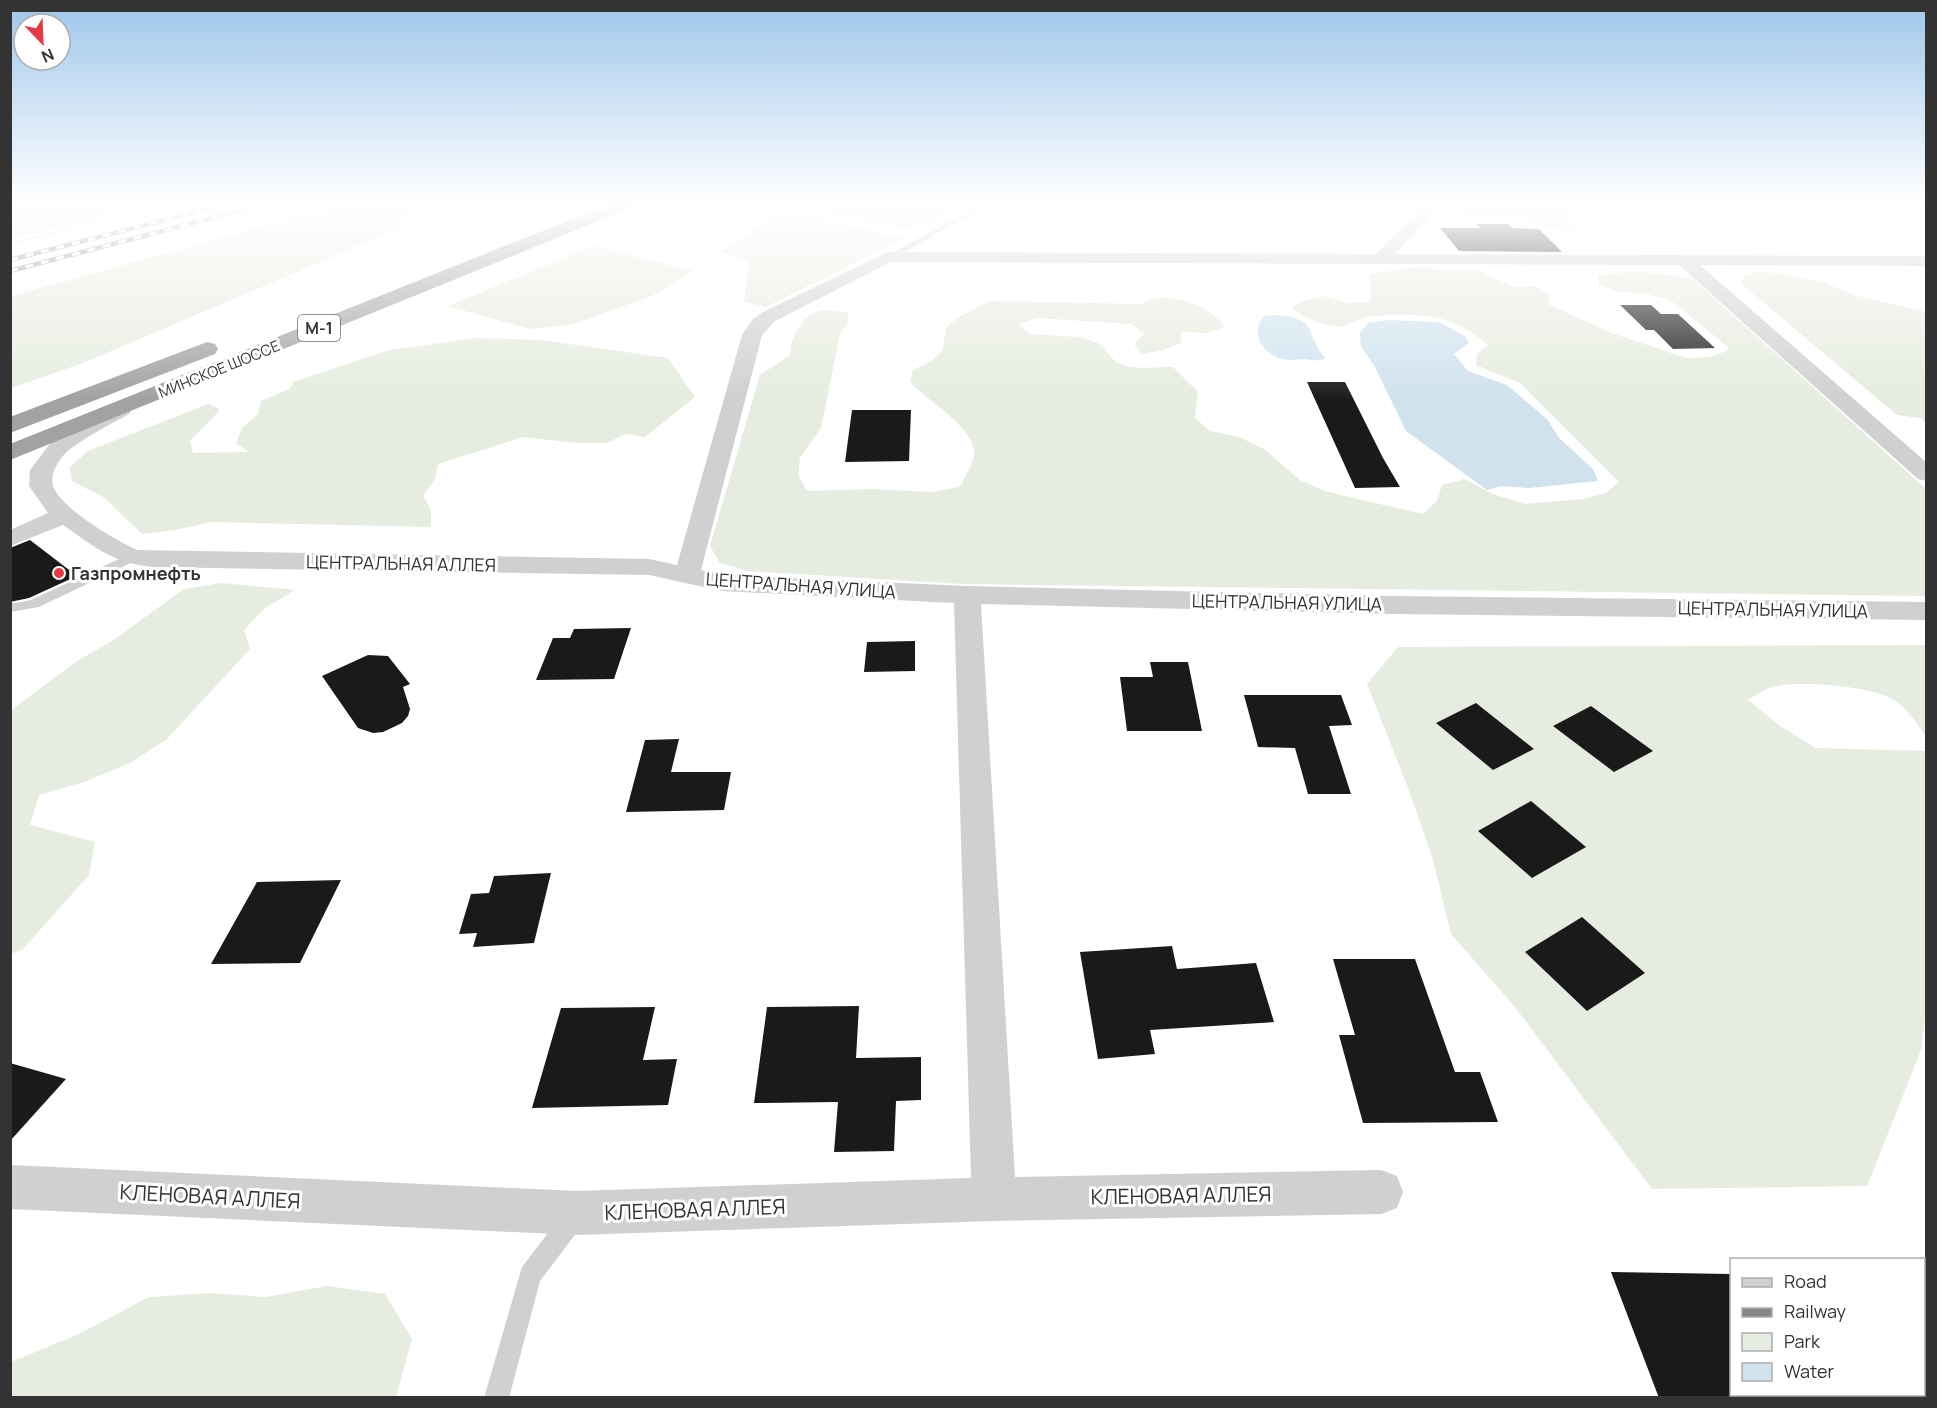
<svg xmlns="http://www.w3.org/2000/svg" width="1937" height="1408" font-family="Manrope,sans-serif">
  <rect width="100%" height="100%" fill="#fff"/>
  <path fill="#e6ecdf" d="M 10,203 L 157,203 L 11,239 Z
    M 349,203 L 440,203 L 408,216 L 393,231 L 83,363 L 11,388 L 11,296 Z
    M 786,203 L 968,203 L 928,223 L 907,228 L 805,210 Z
    M 1454,203 L 1627,203 L 1624,208 C 1604,209 1586,206 1568,216 L 1576,228 C 1555,235 1537,222 1516,218 C 1493,214 1474,223 1451,212 Z
    M 1664,203 L 1766,203 L 1798,212 C 1762,218 1728,206 1693,204 C 1683,203 1674,204 1664,203 Z
    M 1826,203 L 1879,203 L 1896,211 L 1870,215 Z
    M 785,212 L 904,238 L 766,307 L 744,302 L 749,263 L 720,251 Z
    M 593,246 L 693,271 L 652,296 L 573,324 L 530,329 L 448,306 Z
    M 1408,268 L 1477,270 L 1513,287 L 1535,286 L 1550,295 L 1548,304 L 1609,332 L 1686,358 L 1711,357 L 1726,351 L 1728,347 L 1670,300 L 1643,293 L 1619,292 L 1599,284 L 1598,276 C 1623,269 1668,273 1693,279 L 1926,489 L 1926,596 L 963,584 L 747,571 L 720,563 L 710,546 L 760,375 L 790,355 C 790,343 793,338 799,328 C 811,307 826,309 848,312 L 848,323 L 840,334 L 821,428 L 800,458 L 798,475 L 807,491 L 872,489 L 932,492 L 960,487 C 964,478 972,466 974,456 C 978,429 927,401 910,382 L 913,370 L 931,361 L 943,350 L 946,327 L 959,317 L 990,301 L 1140,304 C 1146,302 1152,298 1158,298 C 1181,296 1212,308 1225,327 L 1206,333 L 1181,332 L 1181,343 L 1164,350 L 1142,354 L 1134,344 L 1144,334 L 1132,324 L 1037,318 L 1018,324 L 1030,334 L 1081,337 L 1103,345 C 1118,376 1143,366 1173,367 L 1198,392 L 1195,418 L 1210,431 L 1239,437 L 1264,449 L 1300,480 L 1328,492 L 1423,514 L 1437,501 L 1442,485 L 1465,479 L 1493,494 L 1525,504 L 1584,499 L 1606,493 L 1619,482 L 1520,383 L 1476,365 L 1477,354 L 1488,345 C 1457,318 1432,314 1392,315 C 1374,316 1359,316 1344,327 C 1322,325 1308,321 1291,307 L 1306,300 L 1325,296 L 1347,303 L 1370,302 L 1370,274 Z
    M 1755,272 L 1775,273 L 1819,281 L 1858,296 L 1926,312 L 1926,422 L 1920,418 L 1897,415 L 1745,287 L 1741,283 L 1744,276 Z
    M 476,338 L 541,340 L 668,358 L 695,397 L 645,437 L 625,434 L 607,443 L 577,443 L 523,437 L 438,464 L 435,479 L 423,496 L 431,510 L 431,527 L 211,522 L 175,530 L 142,534 L 105,498 L 72,481 L 70,467 L 88,451 L 208,404 L 219,409 L 218,412 L 190,441 L 193,453 L 249,452 L 236,443 L 242,428 L 258,414 L 261,401 L 291,388 L 293,382 L 389,350 Z
    M 221,583 L 295,590 L 265,608 L 244,630 L 250,649 L 167,739 L 130,763 L 84,782 L 39,795 L 30,825 L 95,842 L 89,875 L 23,949 L 11,954 L 11,710 L 77,661 L 112,641 L 184,589 Z
    M 1926,645 L 1926,737 C 1918,725 1906,706 1892,699 C 1870,686 1797,680 1772,687 C 1764,689 1755,696 1748,700 L 1780,726 L 1816,748 L 1926,751 L 1926,1009 L 1921,1050 L 1867,1186 L 1652,1189 L 1515,1007 L 1451,934 L 1433,860 L 1410,793 L 1367,684 L 1398,647 Z
    M 327,1286 L 385,1294 L 412,1339 L 396,1397 L 11,1397 L 11,1362 L 79,1334 L 149,1297 L 211,1293 L 266,1297 Z"/>
  <path fill="#cfe2ee" d="M 1264,316 C 1276,314 1302,315 1309,328 C 1313,338 1317,349 1325,358 C 1318,362 1314,360 1307,359 C 1298,359 1291,361 1283,359 C 1263,354 1249,333 1264,316 Z
    M 1388,320 L 1439,322 L 1466,337 L 1469,343 L 1454,354 L 1468,371 L 1507,385 L 1547,419 L 1559,438 L 1593,469 L 1598,481 L 1529,488 L 1501,486 L 1487,490 L 1406,431 L 1375,367 L 1361,346 L 1360,333 L 1368,323 Z"/>
  <path fill="#1a1a1a" d="M 1477,224 L 1508,224 L 1512,228 L 1539,229 L 1562,252 L 1459,251 L 1440,228 L 1480,228 Z
    M 1620,305 L 1651,305 L 1661,314 L 1678,314 L 1715,348 L 1673,349 L 1654,330 L 1646,330 Z
    M 1307,382 L 1345,382 L 1383,458 L 1400,487 L 1355,488 Z
    M 852,410 L 911,410 L 909,461 L 845,462 Z
    M 30,540 L 77,576 L 29,598 L 10,602 L 10,548 Z
    M 631,628 L 614,679 L 536,680 L 553,638 L 570,638 L 574,629 Z
    M 915,641 L 915,671 L 864,672 L 867,642 Z
    M 368,655 L 388,656 L 410,684 L 403,687 L 410,709 L 408,716 L 402,723 L 383,732 L 373,733 L 358,728 L 322,676 Z
    M 1150,662 L 1188,662 L 1202,731 L 1127,731 L 1120,677 L 1153,677 Z
    M 1244,695 L 1341,695 L 1352,725 L 1329,726 L 1351,794 L 1308,794 L 1295,748 L 1258,747 Z
    M 1476,703 L 1534,749 L 1493,770 L 1436,723 Z
    M 1591,706 L 1653,751 L 1614,772 L 1553,726 Z
    M 679,739 L 671,772 L 731,772 L 724,810 L 626,812 L 645,740 Z
    M 1531,801 L 1586,847 L 1532,878 L 1478,831 Z
    M 551,873 L 534,943 L 473,947 L 477,933 L 459,934 L 471,894 L 489,893 L 494,876 Z
    M 341,880 L 300,963 L 211,964 L 257,882 Z
    M 1582,917 L 1645,973 L 1587,1011 L 1525,952 Z
    M 1172,946 L 1177,969 L 1256,963 L 1274,1022 L 1150,1030 L 1155,1054 L 1098,1059 L 1080,952 Z
    M 1333,959 L 1415,959 L 1455,1072 L 1480,1072 L 1498,1122 L 1363,1123 L 1339,1035 L 1355,1035 Z
    M 859,1006 L 856,1058 L 921,1057 L 921,1100 L 896,1101 L 894,1151 L 834,1152 L 838,1102 L 754,1103 L 767,1007 Z
    M 655,1007 L 643,1060 L 677,1059 L 668,1105 L 532,1108 L 561,1008 Z
    M 10,1063 L 66,1079 L 10,1141 Z
    M 1611,1272 L 1731,1274 L 1731,1398 L 1659,1398 Z"/>
  <g fill="none" stroke-linecap="round" stroke-linejoin="round">
    <path stroke="#cdcdcd" stroke-width="2" stroke-dasharray="1.5 1.5" stroke-linecap="butt" d="M 10,244 L 175,203"/>
    <path fill="#d0d0d0" fill-rule="evenodd" d="M 984,203 L 994,203 L 891,259 L 884,257 Z
      M 132,553 L 137,554 L 138,557 L 137,560 L 39,607 L 10,612 L 10,604 L 31,600 Z
      M 572,1209 L 580,1212 L 583,1220 L 580,1228 L 540,1281 L 509,1398 L 484,1398 L 522,1267 L 564,1212 Z"/>
    <path fill="#d0d0d0" fill-rule="evenodd" d="M 1427,203 L 1444,203 L 1395,254 L 1926,256 L 1926,266 L 1700,265 L 1926,462 L 1926,481 L 1918,479 L 1679,265 L 891,262 L 775,321 L 762,335 L 701,570 L 722,575 L 967,586 L 1393,596 L 1926,602 L 1926,620 L 1393,614 L 981,604 L 1015,1177 L 1381,1170 L 1397,1176 L 1403,1192 L 1397,1208 L 1381,1214 L 994,1221 L 577,1235 L 10,1209 L 10,1165 L 577,1191 L 971,1178 L 954,603 L 722,591 L 649,575 L 153,567 C 112,563 95,547 63,525 L 10,546 L 10,530 L 48,513 L 29,486 L 30,470 L 52,441 L 113,404 L 121,403 L 129,404 L 132,409 L 129,414 C 109,425 87,436 69,450 C 60,457 49,474 53,486 C 61,509 116,540 137,550 L 649,559 L 677,565 L 742,335 L 752,320 L 761,313 L 888,252 L 1376,254 Z"/>
    <path fill="#a2a2a2" fill-rule="evenodd" d="M 612,203 L 636,203 L 633,207 L 10,460 L 10,444 Z
      M 207,342 L 215,344 L 218,349 L 215,354 L 10,433 L 10,417 Z"/>
    <g stroke="#888" stroke-width="4.5">
      <path id="rail" d="M 10,260 L 230,203
        M 10,271 L 269,203"/>
    </g>
    <use href="#rail" stroke="#fff" stroke-width="3" stroke-dasharray="8" stroke-linecap="butt"/>
  </g>
  <linearGradient id="sky" x2="0" y2="1"><stop stop-color="#9ec6ea"/><stop offset="0.51" stop-color="#fff"/><stop offset="1" stop-color="#fff" stop-opacity="0"/></linearGradient>
  <rect width="1937" height="400" fill="url(#sky)"/>
  <circle fill="#e63946" stroke="#fff" stroke-width="2" cx="59" cy="573" r="6"/>
  <g text-anchor="middle" dominant-baseline="central" stroke-width="6" stroke-linejoin="round" paint-order="stroke">
    <g font-size="15" fill="#333" stroke="#fff">
      <text transform="translate(219 369) rotate(-22)">МИНСКОЕ ШОССЕ</text>
    </g>
    <rect fill="#fff" stroke="#707070" stroke-width="1.5" x="298" y="315" width="42" height="26" rx="4.5"/>
    <g font-size="16" font-weight="bold" fill="#333">
      <text x="319" y="328">М-1</text>
    </g>
    <g font-size="18" fill="#333" stroke="#fff">
      <text transform="translate(401 563) rotate(1)">ЦЕНТРАЛЬНАЯ АЛЛЕЯ</text>
      <text transform="translate(801 585) rotate(4)">ЦЕНТРАЛЬНАЯ УЛИЦА</text>
      <text transform="translate(1287 602) rotate(1)">ЦЕНТРАЛЬНАЯ УЛИЦА</text>
      <text transform="translate(1773 609) rotate(1)">ЦЕНТРАЛЬНАЯ УЛИЦА</text>
    </g>
    <g font-size="18" font-weight="bold" fill="#333" stroke="#fff" text-anchor="start">
      <text x="71" y="573">Газпромнефть</text>
    </g>
    <g font-size="21" fill="#333" stroke="#fff">
      <text transform="translate(1181 1195) rotate(-1)">КЛЕНОВАЯ АЛЛЕЯ</text>
      <text transform="translate(210 1196) rotate(3)">КЛЕНОВАЯ АЛЛЕЯ</text>
      <text transform="translate(695 1209) rotate(-2)">КЛЕНОВАЯ АЛЛЕЯ</text>
    </g>
  </g>
  <rect width="1937" height="1408" fill="none" stroke="#333333" stroke-width="24"/>
  <rect x="1730" y="1258" width="195" height="138" fill="#ffffff" stroke="#adadad" stroke-width="1.5"/>
  <rect x="1742" y="1278" width="30" height="9" fill="#d0d0d0" stroke="#adadad" stroke-width="1.5"/>
  <text x="1784" y="1288" font-size="18" fill="#333333">Road</text>
  <rect x="1742" y="1308" width="30" height="9" fill="#888888" stroke="#adadad" stroke-width="1.5"/>
  <text x="1784" y="1318" font-size="18" fill="#333333">Railway</text>
  <rect x="1742" y="1333" width="30" height="18" fill="#e6ecdf" stroke="#adadad" stroke-width="1.5"/>
  <text x="1784" y="1348" font-size="18" fill="#333333">Park</text>
  <rect x="1742" y="1363" width="30" height="18" fill="#cfe2ee" stroke="#adadad" stroke-width="1.5"/>
  <text x="1784" y="1378" font-size="18" fill="#333333">Water</text>
  <g transform="translate(42 42) rotate(157)"><circle r="28" fill="#ffffff" stroke="#adadad" stroke-width="1.5"/>
  <path d="M0-4.5L10 22L0 15L-10 22Z" fill="#e63946"/>
  <text y="-9" font-size="16" font-weight="bold" text-anchor="middle" fill="#333333">N</text>
  </g>
</svg>
